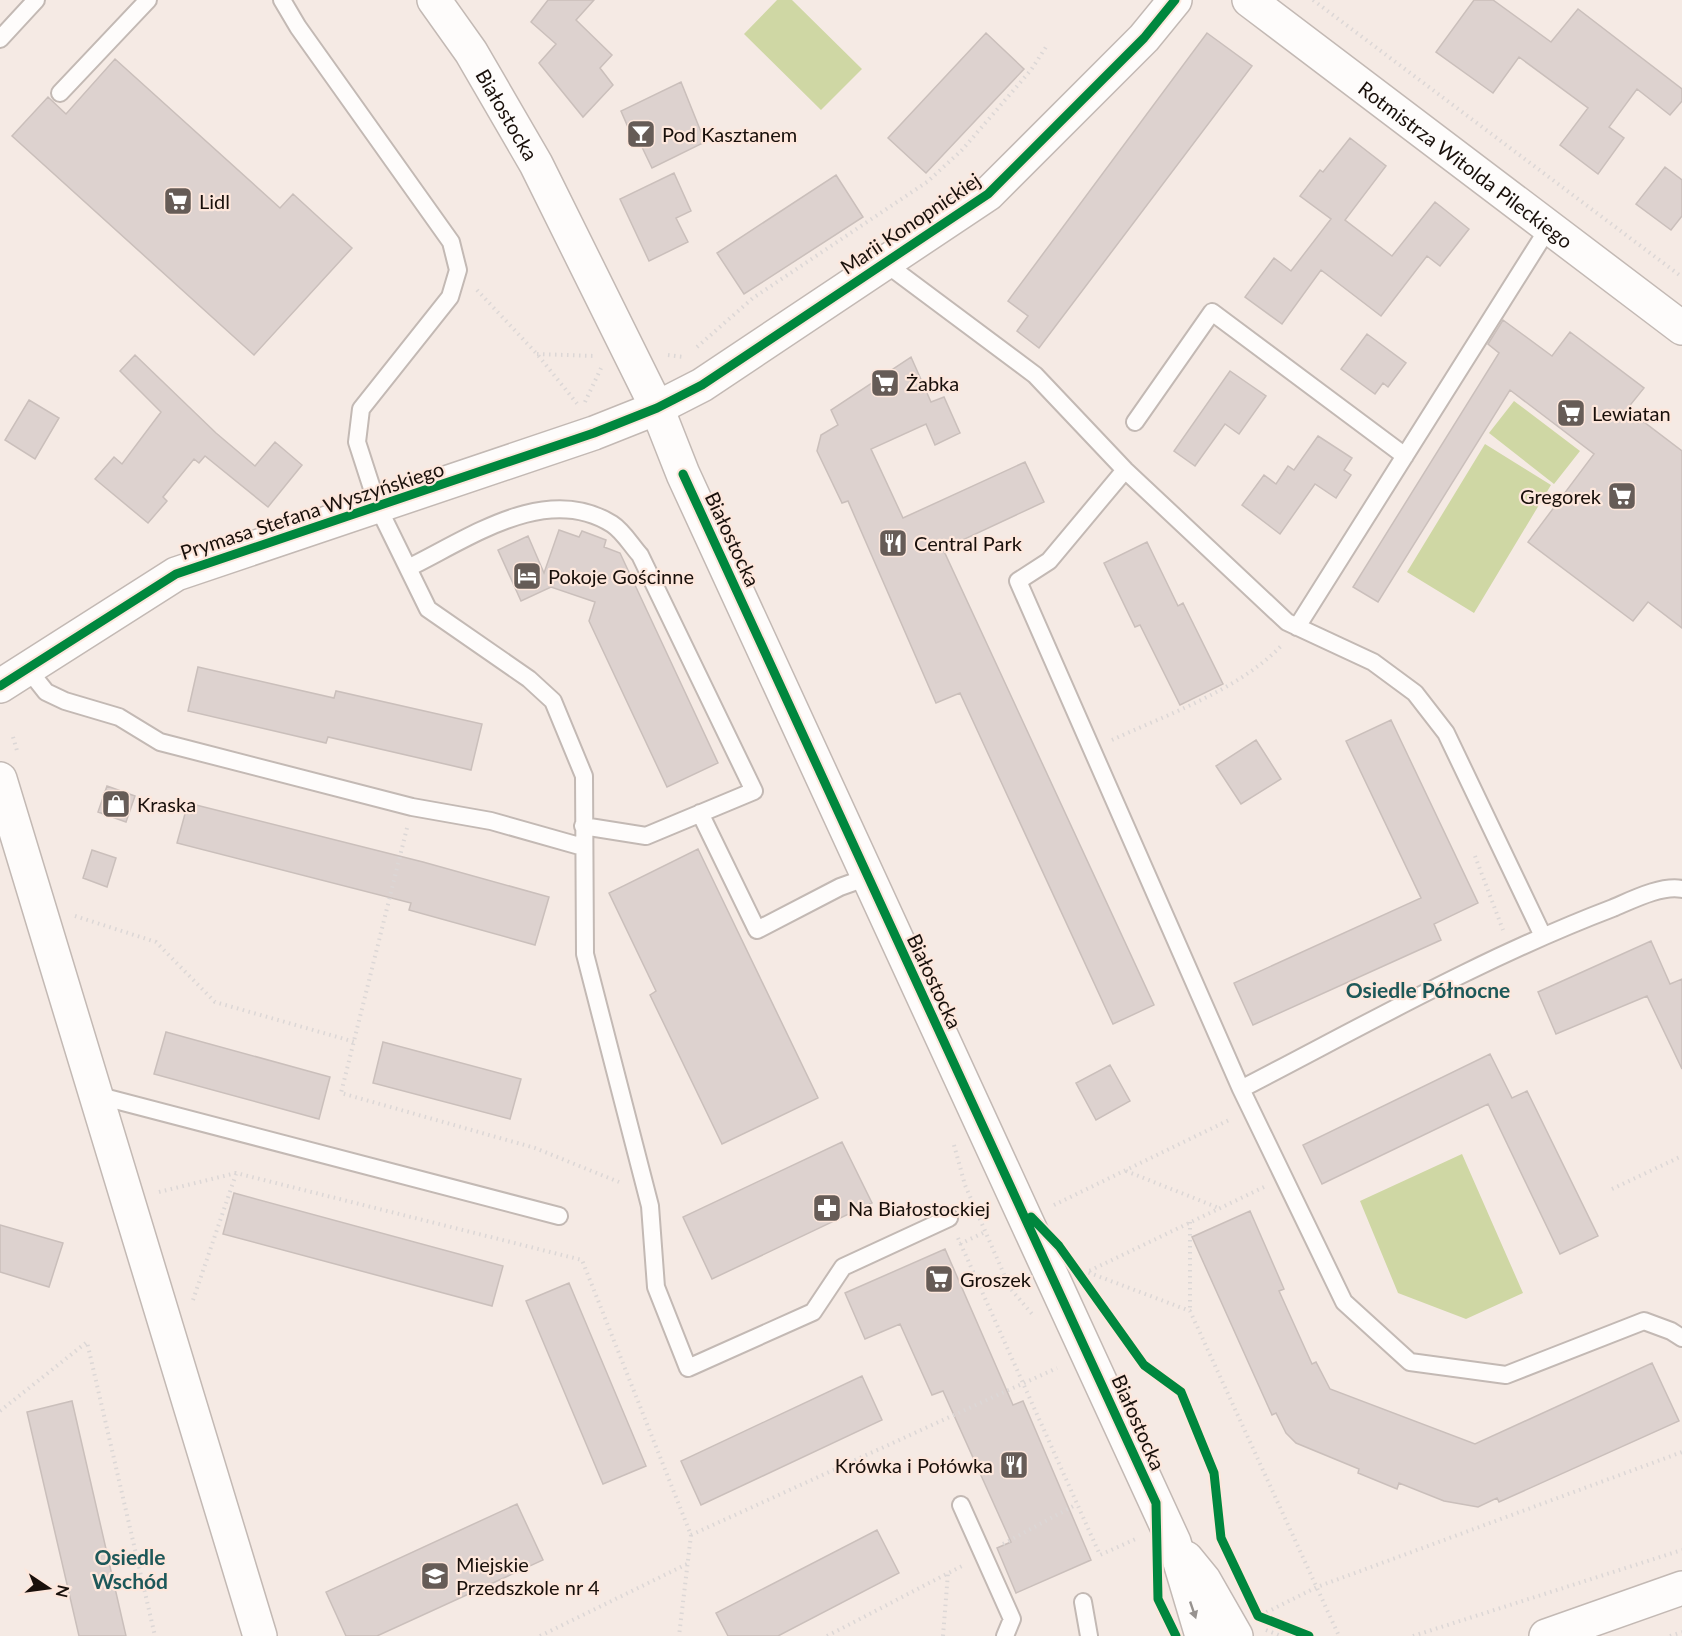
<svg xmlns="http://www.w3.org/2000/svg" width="1682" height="1636" font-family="Lato,sans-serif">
  <rect width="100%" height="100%" fill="#f5eae4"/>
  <path fill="#cfd7a4" d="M 777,0 L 792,0 L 862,69 L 821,110 L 744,34 Z
    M 1514,401 L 1580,451 L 1554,484 L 1489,433 Z
    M 1485,444 L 1551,485 L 1474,613 L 1407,572 Z
    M 1462,1154 L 1523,1293 L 1466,1319 L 1398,1293 L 1360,1201 Z"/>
  <path fill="#ddd2cf" stroke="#cabfbb" stroke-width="1.5" d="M 548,0 L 594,0 L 576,20 L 612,55 L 600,68 L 613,85 L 583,117 L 539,63 L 556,44 L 531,22 Z
    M 1474,0 L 1493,0 L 1551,42 L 1578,9 L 1682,89 L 1682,101 L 1670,115 L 1637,89 L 1609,127 L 1624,138 L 1598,174 L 1560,145 L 1588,108 L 1519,57 L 1493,93 L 1436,52 Z
    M 986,33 L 1024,69 L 926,173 L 888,138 Z
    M 1207,33 L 1252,66 L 1039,348 L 1017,331 L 1028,316 L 1008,301 Z
    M 115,59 L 280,208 L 293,194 L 352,248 L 254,355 L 12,136 L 48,97 L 66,114 Z
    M 681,82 L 705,142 L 652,168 L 640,143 L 634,141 L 621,111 Z
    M 1350,138 L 1386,166 L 1345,220 L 1392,256 L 1435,202 L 1469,229 L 1440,266 L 1427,256 L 1381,316 L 1321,270 L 1282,324 L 1245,297 L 1274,258 L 1291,271 L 1331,219 L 1300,196 L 1320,170 L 1323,172 Z
    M 1665,167 L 1682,180 L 1682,216 L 1671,230 L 1636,204 Z
    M 674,173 L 691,211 L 676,218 L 688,242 L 649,261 L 620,199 Z
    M 836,175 L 863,217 L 744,294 L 717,253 Z
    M 1503,320 L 1552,356 L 1570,332 L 1644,388 L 1627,409 L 1682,451 L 1682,628 L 1648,602 L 1633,621 L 1528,542 L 1594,454 L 1510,390 L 1378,602 L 1353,587 L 1499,353 L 1488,344 Z
    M 1367,334 L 1406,363 L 1388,387 L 1383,383 L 1375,394 L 1341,369 Z
    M 135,355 L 216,433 L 255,466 L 275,442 L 302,465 L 268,507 L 205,456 L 199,463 L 194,459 L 163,497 L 167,501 L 148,523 L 95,479 L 114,457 L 122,464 L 161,412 L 120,371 Z
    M 911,357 L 931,402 L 944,397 L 960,433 L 935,445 L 926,424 L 871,449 L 903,518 L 1025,462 L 1044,502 L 943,549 L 1154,1005 L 1113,1024 L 960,693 L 936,703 L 848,501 L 842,503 L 817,451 L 821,435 L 838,425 L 831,410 Z
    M 1230,371 L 1266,396 L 1239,434 L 1225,424 L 1195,466 L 1174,451 Z
    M 29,400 L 59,418 L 35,459 L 5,440 Z
    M 1318,436 L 1352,458 L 1344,470 L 1351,475 L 1336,498 L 1315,484 L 1280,534 L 1242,505 L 1264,475 L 1276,484 L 1288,466 L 1294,470 Z
    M 559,530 L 579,537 L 582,531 L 606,540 L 604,547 L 620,553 L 718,763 L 667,787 L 589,621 L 595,602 L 551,587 L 521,601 L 498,550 L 528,536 L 544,573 Z
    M 1147,542 L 1178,606 L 1183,603 L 1223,684 L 1180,705 L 1140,625 L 1135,627 L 1104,563 Z
    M 198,667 L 334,698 L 336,691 L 482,724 L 471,770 L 328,737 L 326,743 L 188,711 Z
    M 1391,720 L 1478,903 L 1434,924 L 1441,940 L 1253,1025 L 1234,983 L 1421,898 L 1346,741 Z
    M 1256,740 L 1281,779 L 1241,804 L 1216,766 Z
    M 107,786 L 135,796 L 126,822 L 98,812 Z
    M 188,803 L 423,862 L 549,897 L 535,945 L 409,910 L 411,903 L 177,843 Z
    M 698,849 L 818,1098 L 722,1144 L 650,995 L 656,991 L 609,893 Z
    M 92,850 L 116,858 L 107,887 L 83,878 Z
    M 1651,941 L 1670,984 L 1682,979 L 1682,1069 L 1647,996 L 1556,1034 L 1538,992 Z
    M 166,1032 L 330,1077 L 319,1119 L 154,1074 Z
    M 383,1042 L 521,1079 L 510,1119 L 373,1083 Z
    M 1490,1054 L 1512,1098 L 1527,1091 L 1598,1236 L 1560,1254 L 1488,1104 L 1322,1184 L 1303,1145 Z
    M 1110,1065 L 1130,1101 L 1096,1120 L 1076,1083 Z
    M 842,1142 L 872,1203 L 712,1279 L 683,1217 Z
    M 234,1193 L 503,1266 L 492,1306 L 223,1234 Z
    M 1250,1211 L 1284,1289 L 1279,1291 L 1312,1364 L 1316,1362 L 1330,1389 L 1475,1444 L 1652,1363 L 1679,1421 L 1499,1502 L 1497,1498 L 1478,1507 L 1444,1501 L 1399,1483 L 1397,1489 L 1358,1473 L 1359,1469 L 1296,1443 L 1286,1433 L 1276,1413 L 1272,1415 L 1192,1237 Z
    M 0,1225 L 63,1243 L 49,1287 L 0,1272 Z
    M 945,1249 L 1013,1405 L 1023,1401 L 1091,1560 L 1016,1593 L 997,1548 L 1011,1542 L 943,1391 L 932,1395 L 900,1324 L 865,1339 L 845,1293 Z
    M 569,1283 L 646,1466 L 603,1484 L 526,1301 Z
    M 862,1376 L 882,1420 L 701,1505 L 681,1461 Z
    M 72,1401 L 126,1636 L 79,1636 L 27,1412 Z
    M 517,1504 L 543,1560 L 377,1636 L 346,1636 L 326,1592 Z
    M 877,1530 L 899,1573 L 778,1636 L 728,1636 L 716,1613 Z"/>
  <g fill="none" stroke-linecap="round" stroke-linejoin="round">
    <g stroke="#c3b9b4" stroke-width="20">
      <path id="lane" d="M 282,0 L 298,27 L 451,242 L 458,270 L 450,297 L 361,409 L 357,442 L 378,507 L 428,609 L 529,679 L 553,701 L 584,776 L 585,954 L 650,1206 L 656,1287 L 688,1368 L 813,1312 L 843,1267 L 949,1218
        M 0,39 L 36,0
        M 60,93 L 148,0
        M 885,263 L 1035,375 L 1125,470 L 1287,622 L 1373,662 L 1415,693 L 1446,733 L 1542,934
        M 1135,422 L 1212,312 L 1405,456
        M 1125,470 L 1049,561 L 1018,581 L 1241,1089 L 1344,1302 L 1410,1362 L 1506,1375 L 1644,1321 L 1671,1331 L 1682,1338
        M 408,568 C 468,539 546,482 612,524 C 623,531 631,545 640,555 L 754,791 L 646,836 L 583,826
        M 1297,627 L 1549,227
        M 27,668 L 46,692 L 65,701 L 119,717 L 160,742 L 412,807 L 491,821 L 583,847
        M 700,813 L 757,930 L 840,887 L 868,877
        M 1241,1089 C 1363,1026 1484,957 1613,908 C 1632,900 1661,885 1682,889
        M 96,1095 L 559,1216
        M 961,1505 L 1012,1619 L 1005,1636
        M 1083,1602 L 1089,1636"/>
    </g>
    <g stroke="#c3b9b4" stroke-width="36">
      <path id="street" d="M 0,686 L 176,574 L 594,433 L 657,408 L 702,385 L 988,194 L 1144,38 L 1175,0
        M 0,779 L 260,1636"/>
    </g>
    <g stroke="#c3b9b4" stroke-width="36">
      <g id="secondary">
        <path id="s1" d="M 434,0 L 471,52 L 536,164 L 657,408 L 683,474 L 1174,1542 L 1202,1636"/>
        <path id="s2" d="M 1249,0 L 1682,328"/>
        <path d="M 1186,1558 L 1204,1580 L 1236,1636"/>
        <path d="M 1546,1636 L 1682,1588"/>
      </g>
    </g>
    <path stroke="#dcd7d6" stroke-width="4" stroke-dasharray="1.5 4.5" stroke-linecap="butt" d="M 1313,0 L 1682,277
      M 477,290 L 537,354 L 579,406
      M 697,347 L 753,298 L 927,182 L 962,150 L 1031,70 L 1046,47
      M 537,354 L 595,356
      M 668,355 L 684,357
      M 585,402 L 602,366
      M 13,737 L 18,754
      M 1112,740 C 1168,714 1239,690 1282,645
      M 407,828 L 341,1093 L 535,1148 L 619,1182
      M 1475,856 L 1503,930
      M 75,916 L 156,942 L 215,1002 L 355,1042
      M 954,1145 L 965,1185 L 1010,1288 L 1032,1314
      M 1126,1171 L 1219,1208
      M 1264,1187 L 1087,1272 L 1190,1311 L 1339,1636
      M 1612,1189 L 1682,1156
      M 159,1192 L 236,1173 L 582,1260 L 691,1535 L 679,1636
      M 1054,1205 L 1231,1119
      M 1190,1222 L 1190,1311
      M 958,1238 L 1100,1555 L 1138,1538
      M 960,1244 L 985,1232
      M 193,1300 L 236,1174
      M 0,1411 L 87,1342 L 155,1636
      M 691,1535 L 1057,1368
      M 1003,1544 L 1077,1504
      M 1261,1615 L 1317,1587 L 1682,1452
      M 1266,1630 L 1281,1636
      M 540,1636 L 687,1564
      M 827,1636 L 962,1566
      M 943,1636 L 948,1573
      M 1413,1636 L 1682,1550
      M 1670,1636 L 1682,1632"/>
    <use href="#lane" stroke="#fefcfb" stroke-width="16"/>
    <use href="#street" stroke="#fefcfb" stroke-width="33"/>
    <use href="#secondary" stroke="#fefcfb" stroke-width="33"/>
    <g stroke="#fde7dc" stroke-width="13">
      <path id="cycleway" d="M 683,474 L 1156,1503 L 1158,1599 L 1176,1636
        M 0,686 L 176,574 L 594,433 L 657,408 L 702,385 L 988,194 L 1144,38 L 1175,0
        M 1031,1217 L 1059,1246 L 1144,1365 L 1181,1392 L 1214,1473 L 1221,1538 L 1258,1616 L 1309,1636"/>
    </g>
    <use href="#cycleway" stroke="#00873e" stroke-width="9"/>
  </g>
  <defs><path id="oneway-solid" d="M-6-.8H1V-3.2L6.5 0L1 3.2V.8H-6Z" transform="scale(1.5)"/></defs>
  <use fill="#97928f" href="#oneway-solid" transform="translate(1193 1610) rotate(71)"/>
  <defs>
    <g id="bar-square" transform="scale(1.5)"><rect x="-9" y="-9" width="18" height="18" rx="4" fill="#665c57" stroke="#fde7dc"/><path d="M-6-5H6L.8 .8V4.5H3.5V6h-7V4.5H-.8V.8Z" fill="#fff"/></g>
    <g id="supermarket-square" transform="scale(1.5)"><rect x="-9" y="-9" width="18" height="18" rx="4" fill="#665c57" stroke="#fde7dc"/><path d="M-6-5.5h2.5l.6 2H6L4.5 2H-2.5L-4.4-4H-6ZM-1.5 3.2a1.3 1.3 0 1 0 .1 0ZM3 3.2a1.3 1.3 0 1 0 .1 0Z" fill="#fff"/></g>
    <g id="restaurant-square" transform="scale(1.5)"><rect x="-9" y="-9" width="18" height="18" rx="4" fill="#665c57" stroke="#fde7dc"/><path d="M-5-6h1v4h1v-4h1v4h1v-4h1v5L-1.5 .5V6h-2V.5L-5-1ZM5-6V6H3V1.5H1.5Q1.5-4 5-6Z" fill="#fff"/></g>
    <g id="hotel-square" transform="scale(1.5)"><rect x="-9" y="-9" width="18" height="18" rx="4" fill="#665c57" stroke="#fde7dc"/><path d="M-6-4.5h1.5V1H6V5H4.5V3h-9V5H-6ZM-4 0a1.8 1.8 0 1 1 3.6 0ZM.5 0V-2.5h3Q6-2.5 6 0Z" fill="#fff"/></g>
    <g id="shop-square" transform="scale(1.5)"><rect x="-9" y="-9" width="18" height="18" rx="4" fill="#665c57" stroke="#fde7dc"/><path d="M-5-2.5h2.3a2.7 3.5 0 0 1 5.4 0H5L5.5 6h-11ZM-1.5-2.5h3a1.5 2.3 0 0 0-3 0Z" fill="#fff"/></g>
    <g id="pharmacy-square" transform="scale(1.5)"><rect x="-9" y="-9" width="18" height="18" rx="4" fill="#665c57" stroke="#fde7dc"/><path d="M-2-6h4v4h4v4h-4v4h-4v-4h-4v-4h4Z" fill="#fff"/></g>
    <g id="school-square" transform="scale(1.5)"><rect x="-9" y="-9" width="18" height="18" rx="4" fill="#665c57" stroke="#fde7dc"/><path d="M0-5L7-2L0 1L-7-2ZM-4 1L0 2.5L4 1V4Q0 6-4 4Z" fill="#fff"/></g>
  </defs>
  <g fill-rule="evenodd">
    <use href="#bar-square" x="641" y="134"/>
    <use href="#supermarket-square" x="178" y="201"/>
    <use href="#supermarket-square" x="885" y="383"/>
    <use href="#supermarket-square" x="1571" y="413"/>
    <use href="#supermarket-square" x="1622" y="496"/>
    <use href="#restaurant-square" x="893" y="543"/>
    <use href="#hotel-square" x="527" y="576"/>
    <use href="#shop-square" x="116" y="804"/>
    <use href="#pharmacy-square" x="827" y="1208"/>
    <use href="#supermarket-square" x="939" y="1279"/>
    <use href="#restaurant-square" x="1014" y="1465"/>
    <use href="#school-square" x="435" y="1576"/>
  </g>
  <g text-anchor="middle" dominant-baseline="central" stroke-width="4.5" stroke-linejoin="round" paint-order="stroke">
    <g font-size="20" fill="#19100b" stroke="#fde7dc">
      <text stroke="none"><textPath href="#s1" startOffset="136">Białostocka</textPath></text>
      <text stroke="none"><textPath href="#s2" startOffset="272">Rotmistrza Witolda Pileckiego</textPath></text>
      <text transform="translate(910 223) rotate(-34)">Marii Konopnickiej</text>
      <text transform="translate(312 510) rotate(-18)">Prymasa Stefana Wyszyńskiego</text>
      <text transform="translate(733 539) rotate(65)">Białostocka</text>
      <text transform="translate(935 981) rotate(65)">Białostocka</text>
      <text transform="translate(1139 1422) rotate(66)">Białostocka</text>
    </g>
    <g font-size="20" fill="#19100b" stroke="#fde7dc" text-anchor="start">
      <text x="662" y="134">Pod Kasztanem</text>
      <text x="199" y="201">Lidl</text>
      <text x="906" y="383">Żabka</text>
      <text x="1592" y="413">Lewiatan</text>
      <text x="1601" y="496" text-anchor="end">Gregorek</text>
      <text x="914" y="543">Central Park</text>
      <text x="548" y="576">Pokoje Gościnne</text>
      <text x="137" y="804">Kraska</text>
      <text x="848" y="1208">Na Białostockiej</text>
      <text x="960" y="1279">Groszek</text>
      <text x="993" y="1465" text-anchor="end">Krówka i Połówka</text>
      <text x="456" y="1564">Miejskie<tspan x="456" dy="23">Przedszkole nr 4</tspan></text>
    </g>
    <g font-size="21" font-weight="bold" fill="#1d5859" stroke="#fde7dc">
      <text x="1428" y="989">Osiedle Północne</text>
      <text x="130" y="1556">Osiedle<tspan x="130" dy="24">Wschód</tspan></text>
    </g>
  </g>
  <g transform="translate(48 1588) rotate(103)" stroke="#fde7dc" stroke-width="4.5" paint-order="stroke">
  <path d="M0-4.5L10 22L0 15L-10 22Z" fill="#19100b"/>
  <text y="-9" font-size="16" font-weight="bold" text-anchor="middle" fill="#19100b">N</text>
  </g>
</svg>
